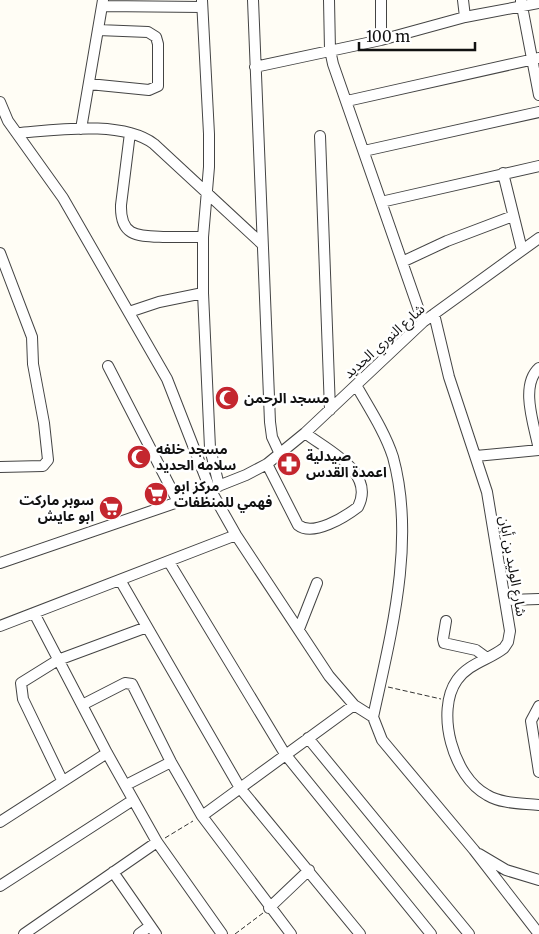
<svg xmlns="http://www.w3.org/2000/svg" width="539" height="934" font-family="Merriweather,'Noto Sans Arabic',serif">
  <rect width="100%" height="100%" fill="#fffdf5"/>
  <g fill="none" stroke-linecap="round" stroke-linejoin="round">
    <g stroke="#444" stroke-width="12">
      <path id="minor" d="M 202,0 L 209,134 L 209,167 L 203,237 L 203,293 L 210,448 L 219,486
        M 253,0 L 270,422 L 272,437 L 279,452
        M 329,0 L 330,50 L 333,64 L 423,322
        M 463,0 L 465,17
        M 521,1 L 539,95
        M 102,6 L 202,7
        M 381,40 L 381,0
        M 255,67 L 381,40 L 465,17 L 539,3
        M 89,84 L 149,90 L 158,86 L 158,44 L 156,37 L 148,32 L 98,30
        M 347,101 L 539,58
        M 0,102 L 8,121 L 63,198 L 167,379 L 210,489 L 236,535 L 329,676 L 354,705 L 373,717
        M 81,129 L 103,0
        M 18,133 C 56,130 122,120 154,144 L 262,244
        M 130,133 L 121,205 C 120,237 138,236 163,237 C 177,237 190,237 203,237
        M 320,136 L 330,410
        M 364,151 L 539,112
        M 503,173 L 522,250
        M 381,202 L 539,166
        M 0,253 L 32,337 L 33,364 L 44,423 L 48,460 L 43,466 L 0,467
        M 402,262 L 447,241 L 513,216
        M 129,312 L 159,302 L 203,293
        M 434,314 L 449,377 L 487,492 L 510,631 L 508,642 L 504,648 C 489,660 469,663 457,680 C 435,711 453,777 487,795 C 502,804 521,803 539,805
        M 108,366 L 178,502
        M 539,368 C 519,386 535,427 539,450
        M 356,385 C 369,408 385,432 393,457 C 416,541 391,634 373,717 L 382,740 L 474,850 L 539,934
        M 476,456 L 539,450
        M 267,464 L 298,525 C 313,537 345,517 358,507 C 376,472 327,450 305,433
        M 169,562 L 285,754 L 431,934
        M 0,563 L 178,502 L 246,475 L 267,464 L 305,433 L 423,322 L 539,238
        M 120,580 L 240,788 L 360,934
        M 506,600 L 539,599
        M 34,613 L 107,753 L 157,842 L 222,934
        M 446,621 L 443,639 L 444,643 L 476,650 L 487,658
        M 0,626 L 236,535
        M 299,629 L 317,583
        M 82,705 L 125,683 L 132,684 L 171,762 L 202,816 L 291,934
        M 539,706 L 531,721 L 539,772
        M 308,738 L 469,934
        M 62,780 L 23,699 L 21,683 L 58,660 L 147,627
        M 126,785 L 171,762
        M 202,816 L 354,705
        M 0,822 L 107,753
        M 479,854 L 506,870 L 539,880
        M 113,872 L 156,934
        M 0,886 L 133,800
        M 269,908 L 309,870
        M 24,934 L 157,842
        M 139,934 L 150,926"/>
    </g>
    <path stroke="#333" stroke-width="1" stroke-dasharray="5 2.5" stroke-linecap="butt" d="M 388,687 L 441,699
      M 165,838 L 193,821
      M 235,934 L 263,913"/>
    <use href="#minor" stroke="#fff" stroke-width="10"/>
  </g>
  <defs>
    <g id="mosque-disc" transform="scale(1.25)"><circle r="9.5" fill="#c4262e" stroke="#fff"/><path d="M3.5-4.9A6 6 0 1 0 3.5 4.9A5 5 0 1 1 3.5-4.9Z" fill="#fff"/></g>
    <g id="pharmacy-disc" transform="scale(1.25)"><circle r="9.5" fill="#c4262e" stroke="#fff"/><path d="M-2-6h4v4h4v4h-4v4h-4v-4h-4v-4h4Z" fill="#fff"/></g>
    <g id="supermarket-disc" transform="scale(1.25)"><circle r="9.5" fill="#c4262e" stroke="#fff"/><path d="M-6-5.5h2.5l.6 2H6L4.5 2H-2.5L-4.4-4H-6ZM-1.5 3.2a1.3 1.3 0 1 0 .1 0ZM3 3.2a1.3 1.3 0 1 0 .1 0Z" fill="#fff"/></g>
  </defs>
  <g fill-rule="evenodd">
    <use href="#mosque-disc" x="227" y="398"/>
    <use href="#mosque-disc" x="139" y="457"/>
    <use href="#pharmacy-disc" x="289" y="464"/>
    <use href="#supermarket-disc" x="156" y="494"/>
    <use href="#supermarket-disc" x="111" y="508"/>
  </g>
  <g text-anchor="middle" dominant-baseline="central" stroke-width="5" stroke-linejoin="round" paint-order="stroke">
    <g font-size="14" fill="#111" stroke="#fff">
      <text transform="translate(384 341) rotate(-42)">شارع النوري الحديد</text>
      <text transform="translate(513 566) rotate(80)">شارع الوليد بن أبان</text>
    </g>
    <g font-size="14" font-weight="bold" fill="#111" stroke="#fff" text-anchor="start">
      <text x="244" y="398">مسجد الرحمن</text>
      <text x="156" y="449">مسجد خلفه<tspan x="156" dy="16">سلامه الحديد</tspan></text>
      <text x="306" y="456">صيدلية<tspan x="306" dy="16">اعمدة القدس</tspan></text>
      <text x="174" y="486">مركز ابو<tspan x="174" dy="16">فهمي للمنظفات</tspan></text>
      <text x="94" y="500" text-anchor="end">سوبر ماركت<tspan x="94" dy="16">ابو عايش</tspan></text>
    </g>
  </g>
  <path d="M359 42v8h116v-8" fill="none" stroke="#111111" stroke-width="2.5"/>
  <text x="366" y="42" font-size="15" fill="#111111" stroke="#ffffff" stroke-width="4" paint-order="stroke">100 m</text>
</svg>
